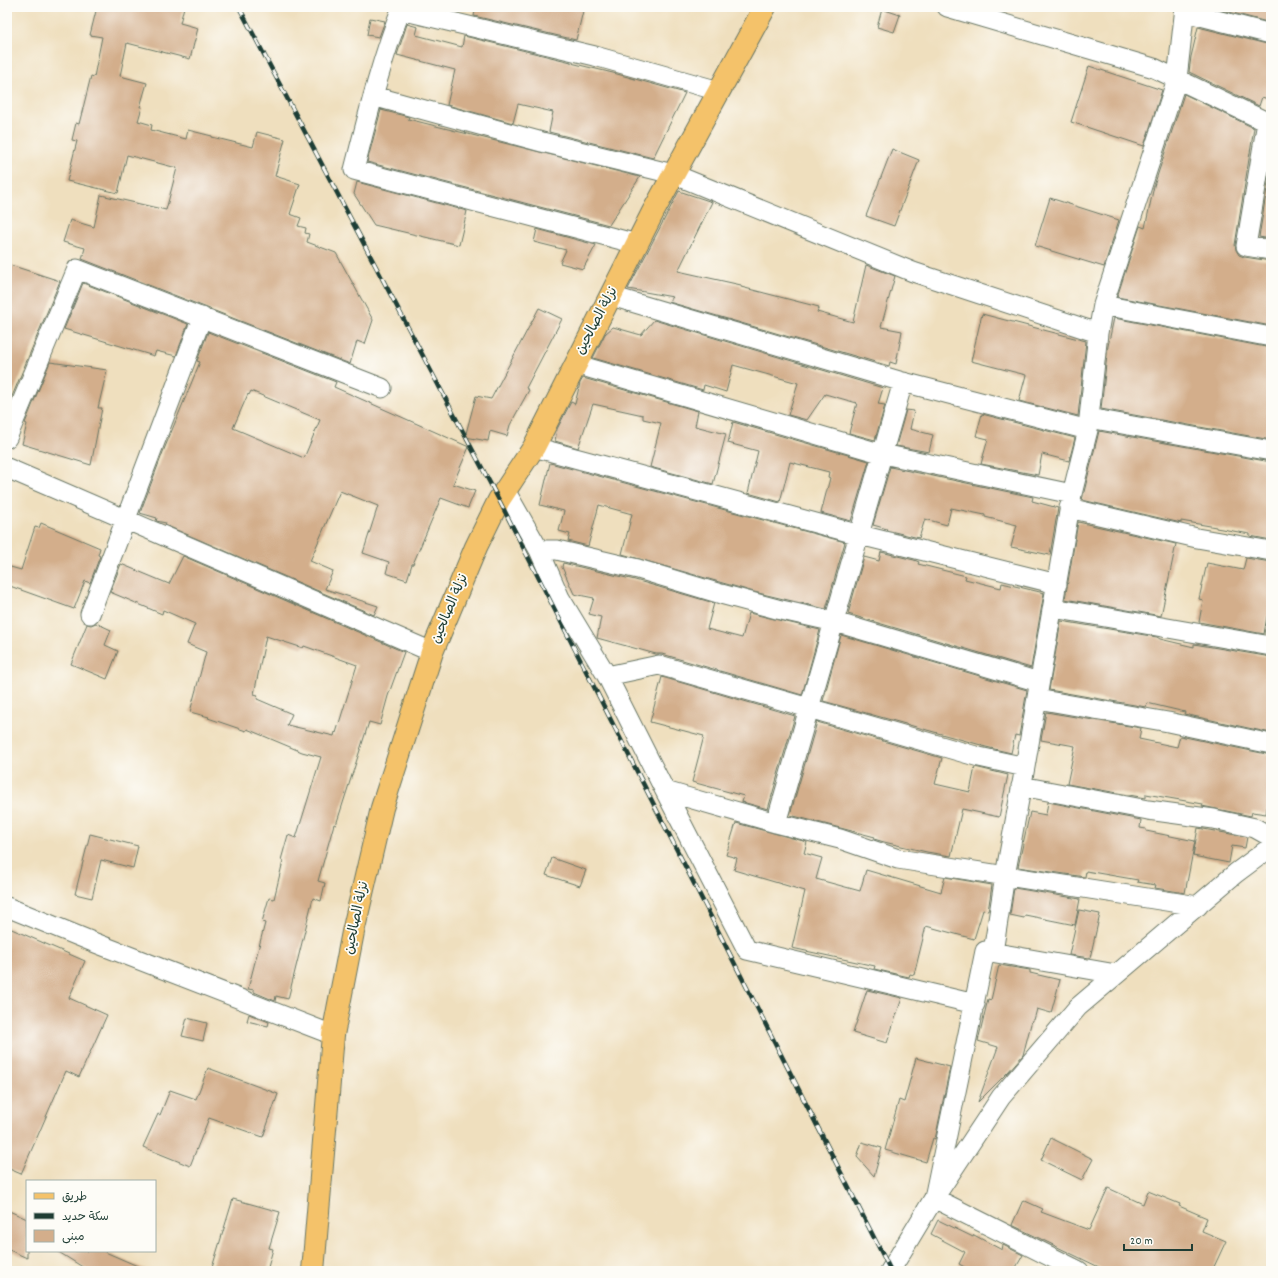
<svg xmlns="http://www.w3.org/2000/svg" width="1278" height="1278" font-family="Dekko,'Playpen Sans Arabic',sans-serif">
  <rect width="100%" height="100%" fill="#fdfcf7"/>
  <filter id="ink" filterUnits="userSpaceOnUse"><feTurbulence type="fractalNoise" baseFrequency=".025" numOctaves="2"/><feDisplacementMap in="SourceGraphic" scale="8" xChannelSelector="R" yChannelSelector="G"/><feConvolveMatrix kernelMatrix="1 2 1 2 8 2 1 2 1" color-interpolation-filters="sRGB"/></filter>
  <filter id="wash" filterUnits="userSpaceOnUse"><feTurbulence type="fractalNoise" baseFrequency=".012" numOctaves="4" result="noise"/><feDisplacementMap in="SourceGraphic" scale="16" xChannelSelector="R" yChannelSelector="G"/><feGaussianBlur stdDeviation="0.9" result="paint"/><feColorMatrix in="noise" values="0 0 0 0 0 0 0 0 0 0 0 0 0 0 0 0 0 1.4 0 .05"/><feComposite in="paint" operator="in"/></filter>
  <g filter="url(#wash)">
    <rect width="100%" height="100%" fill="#efdfbe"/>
    <g id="blocks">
      <path fill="#d3ae8b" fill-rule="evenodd" d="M 97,7 L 184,7 L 180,23 L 198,28 L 190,59 L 127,43 L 120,76 L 147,83 L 140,107 L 142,107 L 138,121 L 152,125 L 151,130 L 186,139 L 188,130 L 212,136 L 212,137 L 253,147 L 257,132 L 285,139 L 275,176 L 300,184 L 290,214 L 301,218 L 298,226 L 306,228 L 305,233 L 309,234 L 307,242 L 336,253 L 373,320 L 365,344 L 357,341 L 350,364 L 82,259 L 85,248 L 63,242 L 70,220 L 94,227 L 101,195 L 166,210 L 177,168 L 127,155 L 118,193 L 67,181 L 77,141 L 72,140 L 76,123 L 79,124 L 91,76 L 94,77 L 102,37 L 90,35 Z
        M 476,7 L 584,7 L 576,40 L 474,16 Z
        M 1210,7 L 1271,7 L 1271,23 Z
        M 882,9 L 900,15 L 894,32 L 877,27 Z
        M 370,18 L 385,21 L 379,37 L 367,35 Z
        M 407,24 L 418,27 L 416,35 L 462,47 L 464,36 L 571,62 L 571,63 L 617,74 L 685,93 L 653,158 L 549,132 L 553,112 L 518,104 L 513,123 L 447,105 L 455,70 L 397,55 Z
        M 1198,27 L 1271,45 L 1271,100 L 1262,97 L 1259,106 L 1189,72 L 1191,57 Z
        M 1089,66 L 1162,90 L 1144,146 L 1071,122 Z
        M 1184,94 L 1254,128 L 1235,245 L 1236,250 L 1239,255 L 1244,257 L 1271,261 L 1271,326 L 1117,297 L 1140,226 L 1145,228 L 1154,186 Z
        M 381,110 L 409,117 L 408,119 L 640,177 L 609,225 L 367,162 Z
        M 892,149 L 919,160 L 894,226 L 866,216 Z
        M 1271,164 L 1271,239 L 1259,237 Z
        M 357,182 L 467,211 L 459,245 L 374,225 L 354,194 Z
        M 679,191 L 712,202 L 678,271 L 741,285 L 741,287 L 819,307 L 817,312 L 853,322 L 866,265 L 895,276 L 881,327 L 902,331 L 896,364 L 890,362 L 889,366 L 669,302 L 673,297 L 628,289 Z
        M 1050,198 L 1119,220 L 1104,267 L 1035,246 Z
        M 537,229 L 596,245 L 583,269 L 560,263 L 566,250 L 534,242 Z
        M 7,264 L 60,281 L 8,406 L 7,406 Z
        M 83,283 L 188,324 L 176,356 L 156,351 L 154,356 L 64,329 Z
        M 539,308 L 562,319 L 526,388 L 529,390 L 510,425 L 507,436 L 490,431 L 488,441 L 465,437 L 476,396 L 491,399 Z
        M 982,314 L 1086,341 L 1078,416 L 1019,401 L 1026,375 L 971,361 Z
        M 1114,318 L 1271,348 L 1271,440 L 1101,409 L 1108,346 Z
        M 654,320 L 883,388 L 878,404 L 885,405 L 875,440 L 849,433 L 857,403 L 825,394 L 807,420 L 788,415 L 798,383 L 733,365 L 726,392 L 704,385 L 703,390 L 593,358 L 605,334 L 613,327 L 641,335 Z
        M 208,332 L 336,382 L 334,387 L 469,447 L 453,484 L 475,491 L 468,508 L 441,498 L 413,564 L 412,564 L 407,580 L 386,573 L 389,562 L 363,553 L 378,506 L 340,491 L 310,561 L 333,571 L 325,589 L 378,606 L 374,615 L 165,525 L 166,523 L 156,521 L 157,518 L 140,513 L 163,452 L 200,362 L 197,361 ZM 251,391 L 320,420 L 304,458 L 233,428 L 248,394 L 249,395 Z
        M 50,362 L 107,370 L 98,408 L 102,408 L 91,465 L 22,444 L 27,424 L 25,423 Z
        M 583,378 L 698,411 L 695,426 L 726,434 L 713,484 L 650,467 L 661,423 L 643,419 L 643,415 L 593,404 L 578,448 L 555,441 L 557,429 L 571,402 L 575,404 L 580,383 Z
        M 906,410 L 914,411 L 910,429 L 933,435 L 929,452 L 896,446 Z
        M 982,414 L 1075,438 L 1069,461 L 1042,454 L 1038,475 L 981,464 L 988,439 L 976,436 Z
        M 733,422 L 869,461 L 851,521 L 821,513 L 830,478 L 828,477 L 829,472 L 790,462 L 780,502 L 748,493 L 758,451 L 728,443 Z
        M 1099,431 L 1271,462 L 1271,540 L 1250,536 L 1250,534 L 1216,528 L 1216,527 L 1181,521 L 1181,523 L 1082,500 Z
        M 550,463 L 845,542 L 826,609 L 754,592 L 622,554 L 632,514 L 599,505 L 588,546 L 568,541 L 570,534 L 559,531 L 564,511 L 540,505 Z
        M 890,467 L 1033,497 L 1032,501 L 1058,508 L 1050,555 L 1011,547 L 1017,525 L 985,517 L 985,515 L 951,508 L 947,525 L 925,519 L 919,538 L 886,530 L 887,529 L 873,525 Z
        M 1078,522 L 1176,544 L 1161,616 L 1065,599 Z
        M 41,523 L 100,548 L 98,555 L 100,556 L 90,583 L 85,581 L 74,609 L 7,585 L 7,566 L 21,570 L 35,527 L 39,528 Z
        M 881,552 L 914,560 L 919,562 L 918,564 L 966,576 L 965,579 L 1001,588 L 1002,583 L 1044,593 L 1031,668 L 848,614 L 864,557 L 879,561 Z
        M 183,556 L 404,652 L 388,696 L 380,725 L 369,722 L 336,825 L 334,824 L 318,881 L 325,883 L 321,901 L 313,898 L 288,999 L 276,996 L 275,1001 L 254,992 L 254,990 L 248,989 L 265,923 L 262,922 L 269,898 L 274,899 L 283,861 L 281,860 L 288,835 L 296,838 L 321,757 L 302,752 L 247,729 L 246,731 L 208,718 L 209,717 L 190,712 L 206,652 L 187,644 L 195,624 L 163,610 L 162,614 L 110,592 L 121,564 L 169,584 ZM 266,636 L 303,648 L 304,646 L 357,665 L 336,733 L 335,732 L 334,736 L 287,725 L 292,714 L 257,699 L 258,695 L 254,694 Z
        M 1246,558 L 1271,562 L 1271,617 L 1267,616 L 1264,634 L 1199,622 L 1203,600 L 1199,599 L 1207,563 L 1243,570 Z
        M 563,563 L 635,580 L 714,603 L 707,629 L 742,638 L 749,613 L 820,630 L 802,695 L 662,654 L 656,654 L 597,638 L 601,617 L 589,614 L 594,598 L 574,594 L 562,567 Z
        M 1061,621 L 1157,637 L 1160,639 L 1194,647 L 1194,644 L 1271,657 L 1271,733 L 1184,714 L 1185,712 L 1147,703 L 1146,707 L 1049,690 Z
        M 96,623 L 111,630 L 105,645 L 118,651 L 107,679 L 71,664 L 87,624 L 91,625 Z
        M 841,635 L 1027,690 L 1019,736 L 1015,735 L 1011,753 L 982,746 L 981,745 L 823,701 Z
        M 662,677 L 795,716 L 768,809 L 742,802 L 744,796 L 692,782 L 704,736 L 650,722 Z
        M 1046,712 L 1141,728 L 1139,739 L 1177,747 L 1180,736 L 1271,755 L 1271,785 L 1266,814 L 1252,812 L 1251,816 L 1202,806 L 1203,804 L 1146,794 L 1146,798 L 1067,784 L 1075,746 L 1041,740 Z
        M 817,722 L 942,758 L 935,784 L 970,792 L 975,767 L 1008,775 L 999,817 L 962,809 L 951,856 L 927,852 L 884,842 L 874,839 L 875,837 L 790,815 Z
        M 1048,802 L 1141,820 L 1140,828 L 1146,829 L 1146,831 L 1195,841 L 1185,893 L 1155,888 L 1156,885 L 1137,882 L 1138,880 L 1086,871 L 1085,877 L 1018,867 L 1030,812 L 1046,815 Z
        M 736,823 L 807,842 L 804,853 L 822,858 L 816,879 L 860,891 L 866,870 L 941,892 L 945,877 L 992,885 L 988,911 L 983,910 L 974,939 L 926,926 L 914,975 L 910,974 L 909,977 L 874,969 L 875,966 L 792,948 L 805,891 L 734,870 L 737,858 L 726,855 Z
        M 1198,828 L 1247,837 L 1245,848 L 1232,846 L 1229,863 L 1193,856 Z
        M 90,834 L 138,846 L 133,868 L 101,860 L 92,898 L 75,894 Z
        M 552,858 L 586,870 L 580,886 L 546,875 Z
        M 1014,888 L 1080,899 L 1075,925 L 1025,915 L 1024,918 L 1010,915 Z
        M 1079,910 L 1100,914 L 1090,958 L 1069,955 Z
        M 7,927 L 85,961 L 69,998 L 107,1015 L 79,1077 L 66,1071 L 21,1174 L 7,1168 Z
        M 999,965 L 1030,970 L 1030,973 L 1060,980 L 1051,1013 L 1037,1009 L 1034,1020 L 1032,1020 L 1023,1055 L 1008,1072 L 978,1102 L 998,1047 L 978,1041 L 988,999 L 991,1000 Z
        M 867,990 L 902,998 L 887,1043 L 853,1033 Z
        M 249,1014 L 269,1022 L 268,1026 L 247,1021 Z
        M 187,1018 L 207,1023 L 203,1041 L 182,1036 Z
        M 916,1058 L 950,1067 L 936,1135 L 935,1139 L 933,1138 L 926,1162 L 885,1150 L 899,1100 L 904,1102 Z
        M 208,1068 L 278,1094 L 263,1137 L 209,1118 L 190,1166 L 143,1147 L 158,1114 L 160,1115 L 170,1090 L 196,1099 Z
        M 1051,1138 L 1093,1159 L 1082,1180 L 1041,1160 Z
        M 862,1142 L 882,1148 L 874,1176 L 857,1157 Z
        M 1108,1188 L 1143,1204 L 1148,1191 L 1180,1204 L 1179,1206 L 1207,1218 L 1202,1231 L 1226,1241 L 1212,1271 L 1107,1271 L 1012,1225 L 1023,1200 L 1043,1209 L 1041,1212 L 1089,1230 Z
        M 233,1199 L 280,1212 L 269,1248 L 273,1249 L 267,1271 L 211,1271 Z
        M 7,1210 L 27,1219 L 27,1258 L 7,1249 Z
        M 938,1220 L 973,1237 L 974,1235 L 1002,1250 L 1003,1245 L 1023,1255 L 1014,1271 L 972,1271 L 959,1264 L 965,1252 L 931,1234 Z
        M 57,1251 L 103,1251 L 149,1271 L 89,1271 Z"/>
    </g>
  </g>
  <g filter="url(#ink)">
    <use href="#blocks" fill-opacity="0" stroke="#687664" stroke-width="1"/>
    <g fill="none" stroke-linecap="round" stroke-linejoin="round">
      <g stroke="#687664" stroke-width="21">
        <path id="street" d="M 402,7 C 381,60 368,115 354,170 L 637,244
          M 947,7 L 1154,68 L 1271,124
          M 401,10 L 595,56 L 719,91
          M 1185,12 L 1271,34
          M 373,96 L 542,142 L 673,174 L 913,272 L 1098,333
          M 1267,122 L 1246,246 L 1271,250
          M 611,296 L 903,382 L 1088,430
          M 1103,305 L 1271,337
          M 575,364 L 883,454 L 1072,494
          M 1089,418 L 1271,451
          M 7,438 L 77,269 L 382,388
          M 534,447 L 860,535 L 1057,584
          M 7,468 L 432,652
          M 505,490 L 539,550 L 560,598 L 607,676 L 665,791 L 747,950 L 975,1004
          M 1069,508 L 1197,538 L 1271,551
          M 539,550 L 557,550 L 638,569 L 721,594 L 777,609 L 835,622 L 1039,682
          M 1053,608 L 1271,646
          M 90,614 L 202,317
          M 607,676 L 659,665 L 979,757 L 1025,767
          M 1037,699 L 1168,722 L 1271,744
          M 1021,786 L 1148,810 L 1214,819 L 1255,828 L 1271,837
          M 665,791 L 776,823 L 840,839 L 898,859 L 1198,906
          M 776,823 L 903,382
          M 7,907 L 93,942 L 333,1035
          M 993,952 L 1005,876 L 1025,767 L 1072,494 L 1088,430 L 1089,418 L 1098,333 L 1103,305 L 1177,79 L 1185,7
          M 890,1271 L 934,1198 L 1001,1097 L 1078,1007 L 1236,873 L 1271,847
          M 1079,1271 L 934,1198 L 985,951 L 1116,974"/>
      </g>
      <g stroke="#687664" stroke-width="24">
        <path id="primary" d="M 313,1271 L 333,1035 L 353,932 L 382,808 L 432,652 L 476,547 L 499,500 L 534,447 L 653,212 L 765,7"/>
      </g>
      <use href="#street" stroke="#fff" stroke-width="19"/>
      <use href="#primary" stroke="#f4c26a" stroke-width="22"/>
      <g stroke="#1f3d34" stroke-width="4.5">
        <path id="rail" d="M 239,7 L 499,500 L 891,1271"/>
      </g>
      <use href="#rail" stroke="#fdfcf7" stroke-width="3" stroke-dasharray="9" stroke-linecap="butt"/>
    </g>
  </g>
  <g text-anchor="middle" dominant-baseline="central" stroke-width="3.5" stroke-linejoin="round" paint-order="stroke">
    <g font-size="14" fill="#1f3d34" stroke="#fdfcf7">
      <text transform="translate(597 321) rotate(-62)">نزلة الصالحين</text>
      <text transform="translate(450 609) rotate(-67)">نزلة الصالحين</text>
      <text transform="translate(357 918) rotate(-78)">نزلة الصالحين</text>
    </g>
  </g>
  <rect width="1278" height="1278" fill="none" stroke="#fdfcf7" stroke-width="24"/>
  <rect x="26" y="1180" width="130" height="72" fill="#fdfcf7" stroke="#a4b0a9"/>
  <rect x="34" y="1193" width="20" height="6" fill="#f4c26a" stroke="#a4b0a9"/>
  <text x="62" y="1200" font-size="12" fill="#1f3d34">طريق</text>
  <rect x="34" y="1213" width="20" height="6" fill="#1f3d34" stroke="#a4b0a9"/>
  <text x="62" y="1220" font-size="12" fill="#1f3d34">سكة حديد</text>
  <rect x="34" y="1230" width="20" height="12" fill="#d3ae8b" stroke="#a4b0a9"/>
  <text x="62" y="1240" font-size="12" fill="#1f3d34">مبنى</text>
  <path d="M1124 1244v6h68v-6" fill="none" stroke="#1f3d34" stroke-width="2"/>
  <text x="1130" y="1244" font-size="12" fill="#1f3d34" stroke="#fdfcf7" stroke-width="3" paint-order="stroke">20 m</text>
</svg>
